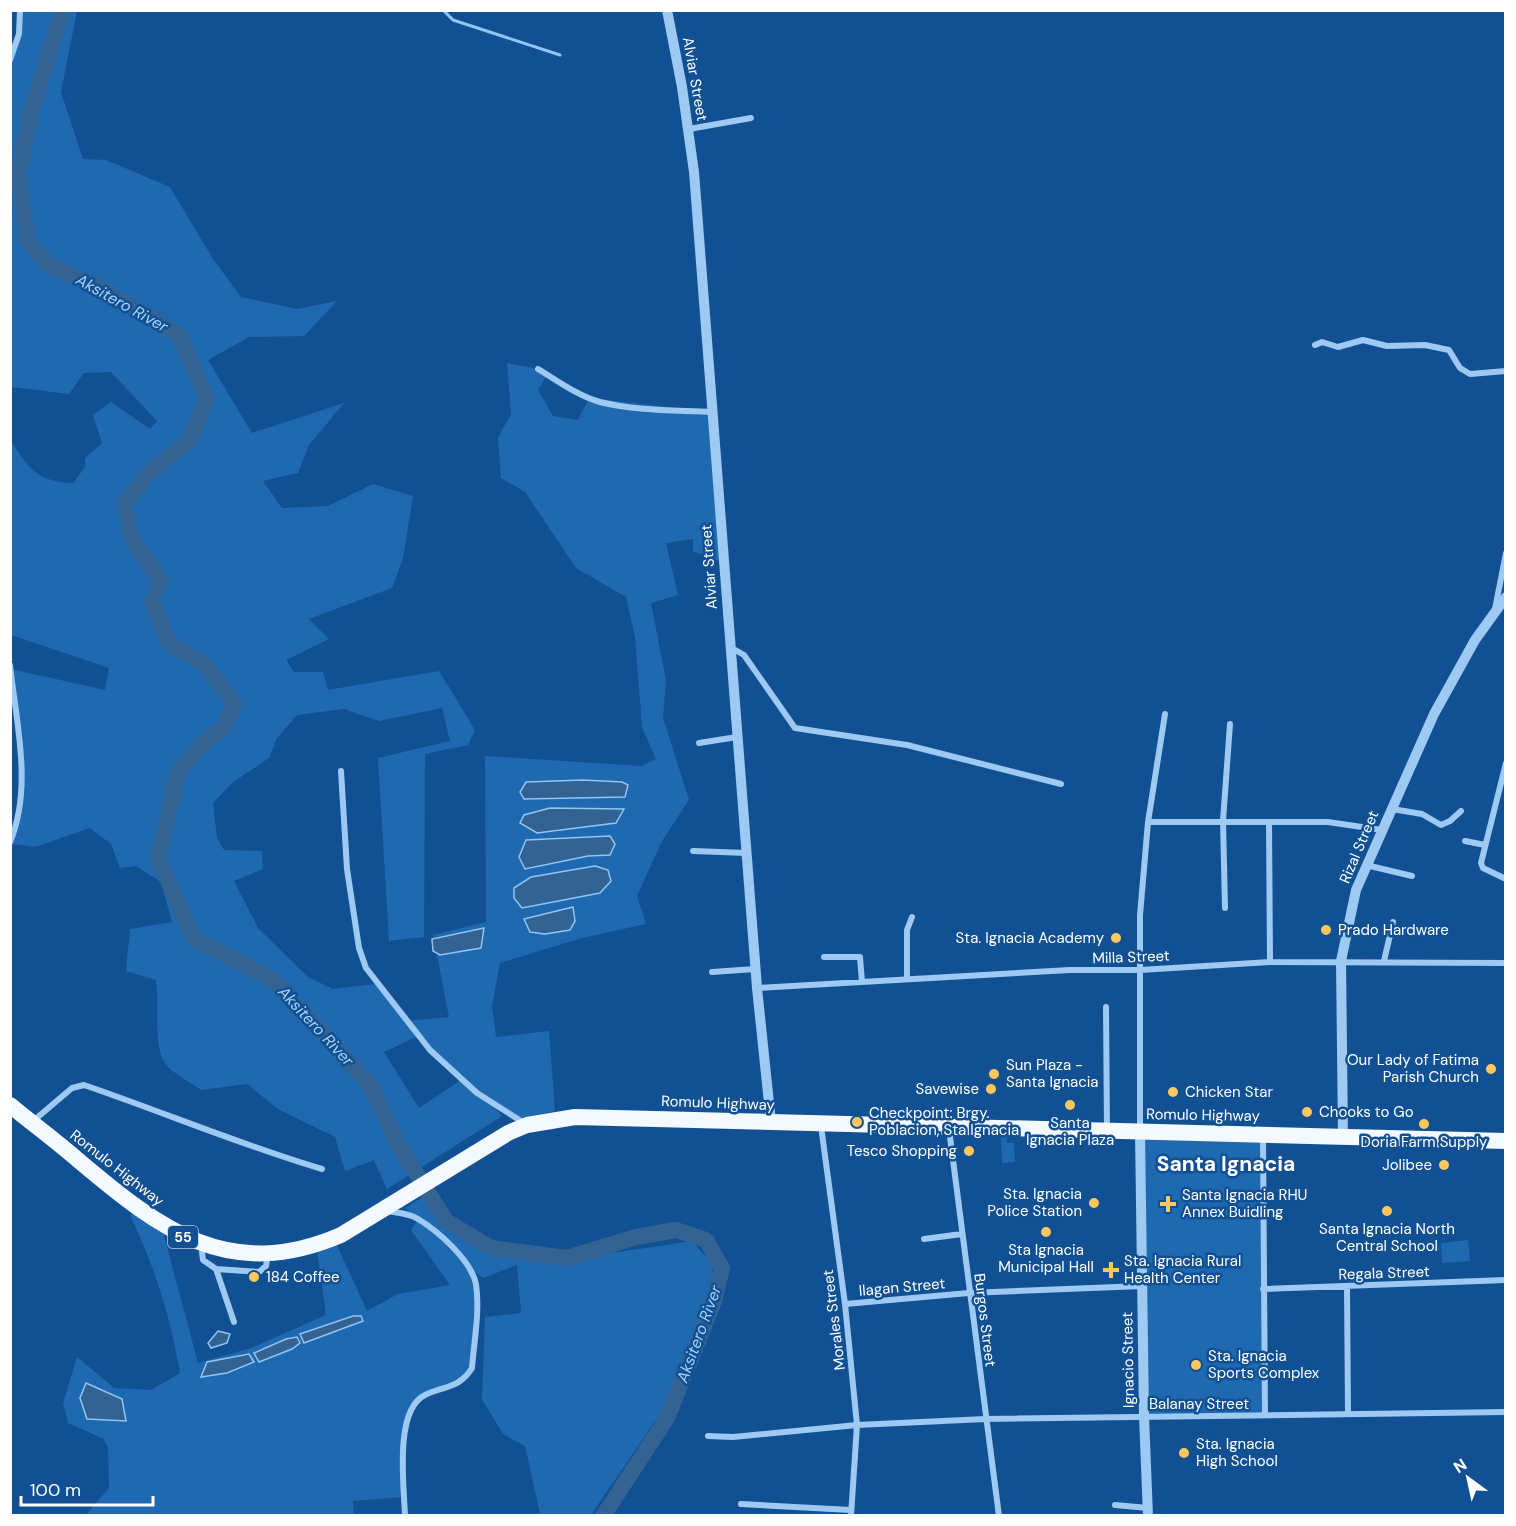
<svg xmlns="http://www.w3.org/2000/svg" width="1516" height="1526" font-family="'DM Sans',sans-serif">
  <rect width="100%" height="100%" fill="#115193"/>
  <path fill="#1f69b0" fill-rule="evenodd" d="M 19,11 L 77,11 L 61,92 L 83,159 L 106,160 L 170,187 L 213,259 L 241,297 L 297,309 L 337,301 L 304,336 L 249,337 L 208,360 L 252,433 L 344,403 L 309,445 L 298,473 L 263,481 L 282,508 L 328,506 L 373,484 L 413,496 L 403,558 L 392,588 L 309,619 L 329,639 L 286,660 L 294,672 L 323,672 L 328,690 L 439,671 L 475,730 L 468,745 L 425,754 L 424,937 L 389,941 L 378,758 L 450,741 L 442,708 L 379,721 L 344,709 L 297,715 L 277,738 L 269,758 L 232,783 L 213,803 L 217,838 L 224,850 L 262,851 L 263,869 L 234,881 L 258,928 L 308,977 L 333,989 L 376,984 L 405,1021 L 449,1017 L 433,935 L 486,922 L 485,756 L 642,766 L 656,759 L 642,727 L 635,637 L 626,597 L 576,568 L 525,492 L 501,478 L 498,438 L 511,414 L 507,363 L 538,369 L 547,375 L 538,390 L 553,416 L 578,420 L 589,398 L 712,412 L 724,563 L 693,551 L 693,539 L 666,543 L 678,595 L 651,603 L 666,680 L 663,718 L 689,800 L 662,841 L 637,896 L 646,924 L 582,938 L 500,963 L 492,1006 L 496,1037 L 549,1031 L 555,1111 L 517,1119 L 489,1102 L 502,1116 L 387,1189 L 374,1160 L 345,1171 L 335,1137 L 278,1109 L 247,1084 L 201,1090 C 191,1083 178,1076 169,1068 C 151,1051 160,1004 156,980 L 126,971 L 130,929 L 172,922 L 161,882 L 136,866 L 120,868 L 111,844 L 90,828 L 35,847 L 11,844 L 23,796 L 11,669 L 105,690 L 109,668 L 11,635 L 10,439 C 28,468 37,482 73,483 L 85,467 L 85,458 L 102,443 L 93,415 L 111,402 L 150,429 L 157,421 L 111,372 L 84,373 L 69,394 L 11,387 L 10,60 L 19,34 ZM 418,1036 L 461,1080 L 419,1108 L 384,1052 Z
    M 1141,1133 L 1261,1136 L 1264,1414 L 1144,1415 Z
    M 1001,1137 L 1007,1137 L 1007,1143 L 1014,1143 L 1015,1162 L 1002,1163 Z
    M 426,1195 C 441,1214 467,1242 492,1249 C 552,1266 631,1250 692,1241 L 713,1265 L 710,1297 L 662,1411 L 591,1515 L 531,1515 L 540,1513 L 525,1446 L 503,1434 L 482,1399 L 485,1317 L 521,1313 L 517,1265 L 483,1278 L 469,1268 L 475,1282 L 472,1363 L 467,1377 C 452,1383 422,1390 413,1405 C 399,1427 404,1471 404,1497 L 353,1501 L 354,1515 L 86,1515 L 109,1488 L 108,1448 L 104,1439 L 68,1423 L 63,1403 L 77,1357 L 114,1388 L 151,1390 L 180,1373 C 171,1318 154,1265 130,1215 L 141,1211 L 163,1232 L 198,1363 L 251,1348 L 326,1315 L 317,1249 L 335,1241 L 367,1311 L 398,1294 L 450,1285 L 411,1230 L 418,1219 L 405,1208 Z
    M 1468,1240 L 1470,1261 L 1442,1263 L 1441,1243 Z"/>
  <path fill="#336393" stroke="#8fc5f7" stroke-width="1.5" d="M 583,780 L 622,782 L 628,785 L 625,797 L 524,799 L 520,792 L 526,782 Z
    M 550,808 L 624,809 L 616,823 L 537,833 L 520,823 L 524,815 Z
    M 610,836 L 615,844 L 610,855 L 588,856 L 525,869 L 519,857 L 526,840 Z
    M 595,866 L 608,870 L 611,881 L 600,893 L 522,908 L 514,898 L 514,888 L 531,877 Z
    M 573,907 L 575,921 L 570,930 L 545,934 L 530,932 L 524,919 Z
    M 484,928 L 481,948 L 440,955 L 433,951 L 432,939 Z
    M 353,1316 L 361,1316 L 363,1321 L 304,1343 L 300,1334 Z
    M 218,1331 L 230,1334 L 227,1343 L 211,1348 L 208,1343 Z
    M 297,1337 L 300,1343 L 292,1349 L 259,1362 L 254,1353 L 286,1339 Z
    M 249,1354 L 254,1362 L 227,1373 L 201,1377 L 207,1362 Z
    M 86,1383 L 122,1399 L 126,1421 L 87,1419 L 80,1398 Z"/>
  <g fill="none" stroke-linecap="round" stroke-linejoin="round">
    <path stroke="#8fc5f7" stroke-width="3" d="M 443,10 L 453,20 L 560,55"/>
    <path stroke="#336393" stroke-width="16" d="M 60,10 L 60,18 L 31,112 L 18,176 L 28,242 L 50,266 L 102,289 L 179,335 L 207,398 L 190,441 L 151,471 L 125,503 L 132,540 L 161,580 L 152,602 L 169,643 L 205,665 L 234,703 L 225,726 L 202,745 L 178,772 L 158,859 L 194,939 L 272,979 L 371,1086 L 397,1142 L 446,1221 L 491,1248 L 567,1258 L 636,1237 L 676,1230 L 706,1240 L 722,1268 L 714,1301 L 667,1418 L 603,1516"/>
    <path stroke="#9dc9f3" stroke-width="6" d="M 10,60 L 19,34 L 20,10
      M 689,129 L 751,118
      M 1315,345 L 1322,342 L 1338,347 L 1363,340 L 1387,346 L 1425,345 L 1449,350 L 1460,368 L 1470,374 L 1506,371
      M 538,369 C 558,381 578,396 600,402 C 636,411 676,410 712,412
      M 1495,609 L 1506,553
      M 730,647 L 744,655 L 795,728 L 907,745 L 1061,784
      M 10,665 C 16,722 33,787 10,842
      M 1165,714 L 1148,822 L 1328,822 L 1382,830
      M 699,743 L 737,737
      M 1506,763 L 1481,863 L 1483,868 L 1506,879
      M 341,771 L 347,869 L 359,948 L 366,968 L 430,1050 L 477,1093 L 524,1123
      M 1392,809 L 1422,814 L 1441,825 L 1450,821 L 1461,811
      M 1269,822 L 1270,962
      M 1465,841 L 1485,845
      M 693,851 L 747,853
      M 1366,865 L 1412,876
      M 1225,908 L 1223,821 L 1230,724
      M 824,957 L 860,957 L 862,982
      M 1384,961 L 1393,922
      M 712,972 L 755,969
      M 907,979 L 907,930 L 912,917
      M 757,988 L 1070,970 L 1140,970 L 1270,962 L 1506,963
      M 1106,1007 L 1107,1131
      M 32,1122 L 72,1088 L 84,1085 C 163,1112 241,1145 322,1169
      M 821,1126 L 845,1304 L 857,1425 L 851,1516
      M 949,1129 L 999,1516
      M 1140,1130 L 1140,915 L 1148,822
      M 1263,1137 L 1265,1415
      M 387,1211 C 397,1213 409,1213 418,1219 C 438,1231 471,1260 476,1284 C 480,1311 474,1342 472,1368 C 460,1388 444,1386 425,1395 C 394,1410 404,1486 405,1516
      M 924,1239 L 962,1234
      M 201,1244 L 203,1260 L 216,1269 L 259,1272 L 266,1266 L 268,1254
      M 216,1269 L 234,1322
      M 1347,1286 L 1348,1414
      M 1263,1289 L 1506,1280
      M 845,1304 L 969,1293 L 1142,1286
      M 708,1436 L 733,1437 L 857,1425 L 985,1419 L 1506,1412
      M 741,1504 L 851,1510
      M 1115,1505 L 1148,1508"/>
    <path stroke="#9dc9f3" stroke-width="10" d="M 667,10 L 682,87 L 694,172 L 757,988 L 771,1122
      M 1140,1132 L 1144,1416 L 1148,1516
      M 1343,1137 L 1341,961 L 1356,890 L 1434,714 L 1475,640 L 1506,597"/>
    <path stroke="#f4f9ff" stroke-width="16" d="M 10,1105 C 33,1124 56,1141 78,1160 C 161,1230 229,1283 341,1235 L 508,1133 L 527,1125 L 575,1117 L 1506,1141"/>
  </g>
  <g fill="#ffc85f" stroke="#115193" stroke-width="2">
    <circle cx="1326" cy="930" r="6"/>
    <circle cx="1116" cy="938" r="6"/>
    <circle cx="1491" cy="1069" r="6"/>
    <circle cx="994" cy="1074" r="6"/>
    <circle cx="991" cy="1089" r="6"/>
    <circle cx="1173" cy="1092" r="6"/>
    <circle cx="1070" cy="1105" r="6"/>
    <circle cx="1307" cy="1112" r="6"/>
    <circle cx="857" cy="1122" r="6"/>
    <circle cx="1424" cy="1124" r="6"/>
    <circle cx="969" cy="1151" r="6"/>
    <circle cx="1444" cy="1165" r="6"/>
    <circle cx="1094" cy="1203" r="6"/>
    <path d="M1165 1195h6v6h6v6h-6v6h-6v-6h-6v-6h6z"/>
    <circle cx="1387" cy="1211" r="6"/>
    <circle cx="1046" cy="1232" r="6"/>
    <path d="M1108 1261h6v6h6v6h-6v6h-6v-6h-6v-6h6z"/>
    <circle cx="254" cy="1277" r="6"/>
    <circle cx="1196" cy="1365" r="6"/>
    <circle cx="1184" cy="1453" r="6"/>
  </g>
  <g text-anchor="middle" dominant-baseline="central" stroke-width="5" stroke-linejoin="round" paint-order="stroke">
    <rect fill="#115193" stroke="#b8cbdf" stroke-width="1.5" x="168" y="1226" width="30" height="22" rx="4.5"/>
    <g font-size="14" font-weight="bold" fill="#fff">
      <text x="183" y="1237">55</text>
    </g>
    <g font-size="15" fill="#fff" stroke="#115193">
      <text transform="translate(695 79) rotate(80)">Alviar Street</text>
      <text transform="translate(709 567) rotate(-94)">Alviar Street</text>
      <text transform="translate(1359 847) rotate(-67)">Rizal Street</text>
      <text transform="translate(1131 957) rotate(-2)">Milla Street</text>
      <text transform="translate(718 1103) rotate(2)">Romulo Highway</text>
      <text transform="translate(1203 1115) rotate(1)">Romulo Highway</text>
      <text transform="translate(117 1168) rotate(38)">Romulo Highway</text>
      <text transform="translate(1384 1273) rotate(-2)">Regala Street</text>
      <text transform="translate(902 1287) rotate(-5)">Ilagan Street</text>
      <text transform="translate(834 1320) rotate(-97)">Morales Street</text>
      <text transform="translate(985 1320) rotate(83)">Burgos Street</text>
      <text transform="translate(1128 1360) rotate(-91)">Ignacio Street</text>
      <text x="1199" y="1404">Balanay Street</text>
    </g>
    <g font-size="15" fill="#fff" stroke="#115193" text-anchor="start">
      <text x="1338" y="930">Prado Hardware</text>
      <text x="1104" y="938" text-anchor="end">Sta. Ignacia Academy</text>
      <text x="1479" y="1060" text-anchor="end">Our Lady of Fatima<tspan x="1479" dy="17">Parish Church</tspan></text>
      <text x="1006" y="1065">Sun Plaza -<tspan x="1006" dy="17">Santa Ignacia</tspan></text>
      <text x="979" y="1089" text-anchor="end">Savewise</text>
      <text x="1185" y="1092">Chicken Star</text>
      <text x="1319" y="1112">Chooks to Go</text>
      <text x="869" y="1113">Checkpoint: Brgy.<tspan x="869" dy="17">Poblacion, Sta Ignacia</tspan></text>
      <text x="1070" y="1123" text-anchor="middle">Santa<tspan x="1070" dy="17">Ignacia Plaza</tspan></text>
      <text x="1424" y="1142" text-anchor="middle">Doria Farm Supply</text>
      <text x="957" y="1151" text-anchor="end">Tesco Shopping</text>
      <text x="1432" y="1165" text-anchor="end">Jolibee</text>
      <text x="1082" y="1194" text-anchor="end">Sta. Ignacia<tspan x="1082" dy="17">Police Station</tspan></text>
      <text x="1182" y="1195">Santa Ignacia RHU<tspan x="1182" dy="17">Annex Buidling</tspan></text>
      <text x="1387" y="1229" text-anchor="middle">Santa Ignacia North<tspan x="1387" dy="17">Central School</tspan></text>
      <text x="1046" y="1250" text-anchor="middle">Sta Ignacia<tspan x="1046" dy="17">Municipal Hall</tspan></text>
      <text x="1124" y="1261">Sta. Ignacia Rural<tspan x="1124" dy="17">Health Center</tspan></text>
      <text x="266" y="1277">184 Coffee</text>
      <text x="1208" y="1356">Sta. Ignacia<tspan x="1208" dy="17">Sports Complex</tspan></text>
      <text x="1196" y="1444">Sta. Ignacia<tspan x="1196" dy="17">High School</tspan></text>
    </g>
    <g font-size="16" font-style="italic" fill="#a9d3fa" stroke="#115193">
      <text transform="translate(122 303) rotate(29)">Aksitero River</text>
      <text transform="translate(316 1026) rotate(47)">Aksitero River</text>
      <text transform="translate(699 1334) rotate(-70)">Aksitero River</text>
    </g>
    <g font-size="21" font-weight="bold" fill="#fff" stroke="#115193">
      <text x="1226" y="1164">Santa Ignacia</text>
    </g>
  </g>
  <rect width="1516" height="1526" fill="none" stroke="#ffffff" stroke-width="24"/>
  <g transform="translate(1468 1478) rotate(327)" stroke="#115193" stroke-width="4.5" paint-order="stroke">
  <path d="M0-4.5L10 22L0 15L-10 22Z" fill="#ffffff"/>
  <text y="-9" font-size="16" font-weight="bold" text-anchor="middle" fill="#ffffff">N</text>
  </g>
  <path d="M21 1496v9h132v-9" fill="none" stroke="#ffffff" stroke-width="3"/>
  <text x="30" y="1496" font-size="18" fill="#ffffff" stroke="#115193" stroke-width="4.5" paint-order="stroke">100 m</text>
</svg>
